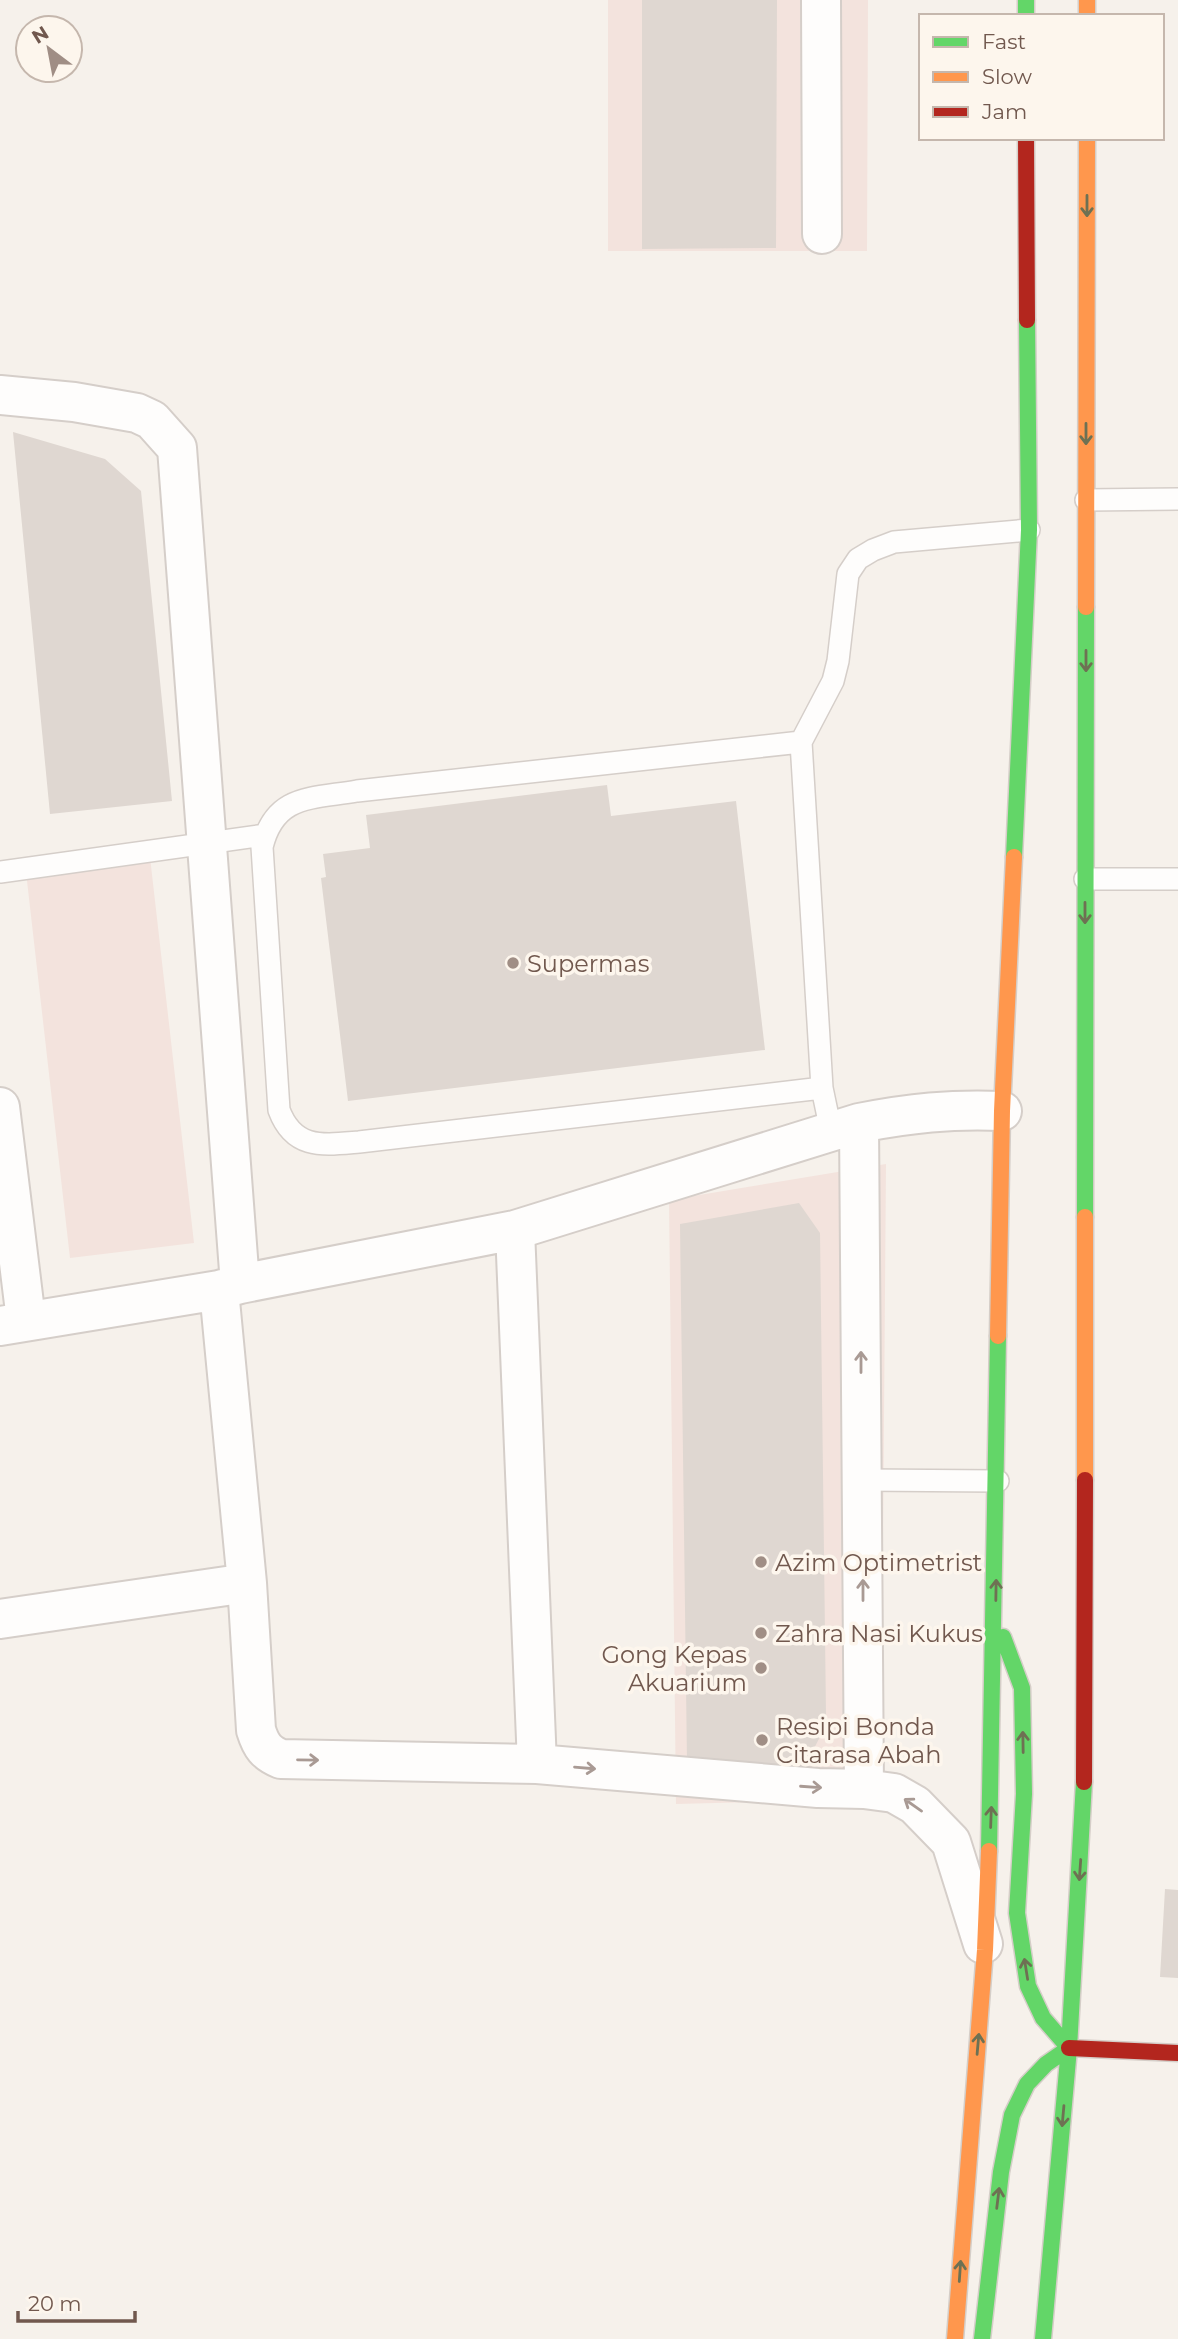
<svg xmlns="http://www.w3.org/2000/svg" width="1178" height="2339" font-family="Montserrat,sans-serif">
  <rect width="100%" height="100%" fill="#f6f1eb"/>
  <path fill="#f3e3dd" d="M 608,0 L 868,0 L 867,251 L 608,251 Z
    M 150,857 L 194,1243 L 70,1258 L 26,872 Z
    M 886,1164 L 881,1799 L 676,1804 L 669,1200 Z"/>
  <path fill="#dfd7d1" d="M 642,0 L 777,0 L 776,248 L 642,249 Z
    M 13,432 L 105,459 L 141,491 L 172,801 L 50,814 Z
    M 607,785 L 611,816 L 736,801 L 765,1050 L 348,1101 L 321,878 L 326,877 L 323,854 L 370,848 L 366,815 Z
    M 799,1203 L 820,1233 L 826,1715 L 824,1729 L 804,1768 L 687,1762 L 680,1224 Z
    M 1165,1889 L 1178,1890 L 1178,1978 L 1160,1977 Z"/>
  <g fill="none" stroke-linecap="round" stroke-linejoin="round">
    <g stroke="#d5cec9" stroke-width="24">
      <path id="lane" d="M 1086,500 L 1178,499
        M 801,742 L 357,791 C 311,799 275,794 262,847 L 279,1110 C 294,1150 323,1145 359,1142 L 822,1088
        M 0,872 L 265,835
        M 1085,879 L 1178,879
        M 831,1131 L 822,1088 L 801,742 L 833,681 L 838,661 L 848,574 L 858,559 L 873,550 L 894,542 L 1029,530
        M 862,1480 L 998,1481"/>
    </g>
    <g stroke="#d5cec9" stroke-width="42">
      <path id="street" d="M 821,0 L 822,234
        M 0,395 L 74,402 L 137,413 L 152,420 L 177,448 L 240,1284 L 515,1230 L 859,1123 C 911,1113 950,1109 1002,1111
        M 0,1107 L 26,1320
        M 859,1123 L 864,1789 L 894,1793 L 915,1805 L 951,1842 L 983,1944
        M 515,1230 L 537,1764
        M 219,1290 L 247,1583 L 256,1730 C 261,1746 266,1753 281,1759 L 537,1764 L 818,1788 L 864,1789
        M 0,1326 L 219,1290 L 240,1284
        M 0,1619 L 247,1583"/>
    </g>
    <g stroke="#d5cec8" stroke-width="19">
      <path id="fast" d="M 1026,0 L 1026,16
        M 1014,857 L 1029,530 L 1027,320
        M 1085,1217 L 1086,607
        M 1003,1637 L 1022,1688 L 1024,1794 L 1017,1913 L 1028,1986 L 1043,2018 L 1069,2048
        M 989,1851 L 998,1336
        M 982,2339 L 1001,2172 L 1012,2115 L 1027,2084 L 1046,2064 L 1069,2048
        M 1043,2339 L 1069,2048 L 1084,1782"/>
    </g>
    <g stroke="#d5cec8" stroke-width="19">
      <path id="slow" d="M 1087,0 L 1087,16
        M 1086,607 L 1087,138
        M 998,1336 L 1002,1111 L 1014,857
        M 1085,1480 L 1085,1217
        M 955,2339 L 985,1950 L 989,1851"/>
    </g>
    <g stroke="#d5cec8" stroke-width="19">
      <path id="jam" d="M 1026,138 L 1027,320
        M 1084,1782 L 1085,1480
        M 1069,2048 L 1178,2053"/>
    </g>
    <use href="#lane" stroke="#fefdfc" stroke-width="21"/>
    <use href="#street" stroke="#fefdfc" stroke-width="38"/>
    <use href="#fast" stroke="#63d668" stroke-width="16"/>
    <use href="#slow" stroke="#ff974d" stroke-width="16"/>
    <use href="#jam" stroke="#b3261e" stroke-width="16"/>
  </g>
  <defs><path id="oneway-shaft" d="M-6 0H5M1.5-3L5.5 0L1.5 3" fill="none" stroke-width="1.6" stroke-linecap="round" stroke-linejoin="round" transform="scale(1.75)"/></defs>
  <g stroke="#6e7153">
    <use href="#oneway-shaft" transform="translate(1087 206) rotate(90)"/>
    <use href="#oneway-shaft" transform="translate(1086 434) rotate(90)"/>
    <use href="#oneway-shaft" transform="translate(1086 661) rotate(90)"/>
    <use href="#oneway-shaft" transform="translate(1085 913) rotate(90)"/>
    <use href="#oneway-shaft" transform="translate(996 1590) rotate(-89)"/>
    <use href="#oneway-shaft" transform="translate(1023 1742) rotate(-91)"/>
    <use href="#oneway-shaft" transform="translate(991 1817) rotate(-88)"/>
    <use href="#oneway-shaft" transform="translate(1080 1870) rotate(94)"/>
    <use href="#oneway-shaft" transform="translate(1026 1969) rotate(-99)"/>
    <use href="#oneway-shaft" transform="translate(978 2044) rotate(-85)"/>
    <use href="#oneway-shaft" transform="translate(1063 2116) rotate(95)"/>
    <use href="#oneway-shaft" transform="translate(998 2198) rotate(-83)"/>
    <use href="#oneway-shaft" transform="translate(960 2271) rotate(-86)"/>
  </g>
  <g stroke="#a99a94">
    <use href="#oneway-shaft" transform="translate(861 1362) rotate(-90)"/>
    <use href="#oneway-shaft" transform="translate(863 1590) rotate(-90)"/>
    <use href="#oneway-shaft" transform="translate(308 1760) rotate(1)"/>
    <use href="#oneway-shaft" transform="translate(585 1768) rotate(5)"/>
    <use href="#oneway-shaft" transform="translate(811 1787) rotate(4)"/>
    <use href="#oneway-shaft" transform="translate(913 1805) rotate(-145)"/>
  </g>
  <g fill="#a08e85" stroke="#fdf6ed" stroke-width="2.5">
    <circle cx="513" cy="963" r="7"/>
    <circle cx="761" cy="1562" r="7"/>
    <circle cx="761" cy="1633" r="7"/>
    <circle cx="761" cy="1668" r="7"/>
    <circle cx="762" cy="1740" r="7"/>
  </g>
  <g text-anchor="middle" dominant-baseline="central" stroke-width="7" stroke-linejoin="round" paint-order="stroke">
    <g font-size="24" fill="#71584e" stroke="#fdf6ed" text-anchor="start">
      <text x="527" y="963">Supermas</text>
      <text x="775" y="1562">Azim Optimetrist</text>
      <text x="775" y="1633">Zahra Nasi Kukus</text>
      <text x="747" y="1654" text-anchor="end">Gong Kepas<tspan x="747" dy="28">Akuarium</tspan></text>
      <text x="776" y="1726">Resipi Bonda<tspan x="776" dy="28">Citarasa Abah</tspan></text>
    </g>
  </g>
  <rect x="919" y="14" width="245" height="126" fill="#fdf6ed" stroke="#c5b7ad" stroke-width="2"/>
  <rect x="933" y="37" width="35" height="10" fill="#63d668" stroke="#c5b7ad" stroke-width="2"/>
  <text x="982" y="49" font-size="21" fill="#71584e">Fast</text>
  <rect x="933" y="72" width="35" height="10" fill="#ff974d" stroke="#c5b7ad" stroke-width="2"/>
  <text x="982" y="84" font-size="21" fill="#71584e">Slow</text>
  <rect x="933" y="107" width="35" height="10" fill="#b3261e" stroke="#c5b7ad" stroke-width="2"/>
  <text x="982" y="119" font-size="21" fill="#71584e">Jam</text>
  <g transform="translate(49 49) rotate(328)"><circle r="33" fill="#fdf6ed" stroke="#c5b7ad" stroke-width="2"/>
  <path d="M0-5L12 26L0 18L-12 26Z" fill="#a08e85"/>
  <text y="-10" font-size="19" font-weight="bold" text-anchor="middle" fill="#71584e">N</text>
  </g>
  <path d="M18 2311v10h117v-10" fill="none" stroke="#71584e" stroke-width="3.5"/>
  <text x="28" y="2311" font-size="21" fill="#71584e" stroke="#fdf6ed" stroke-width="5" paint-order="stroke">20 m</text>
</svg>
